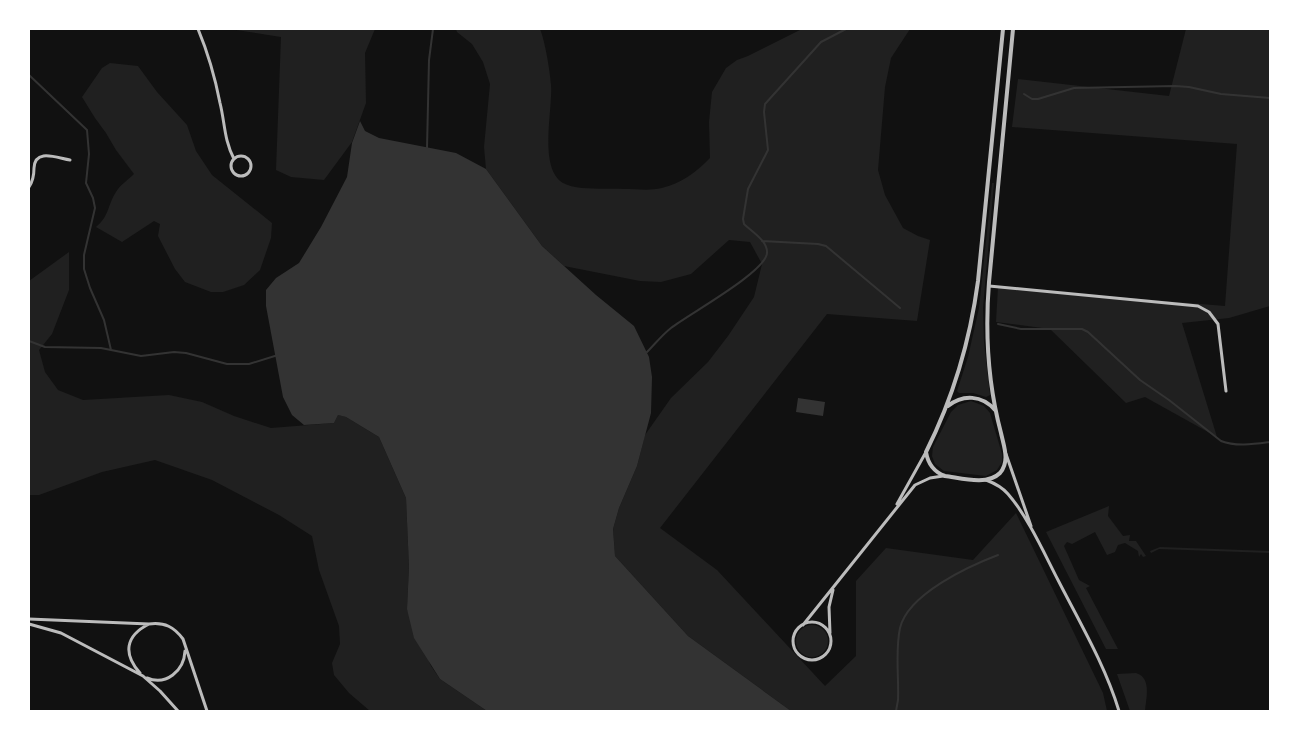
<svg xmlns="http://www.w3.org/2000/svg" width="1299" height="740" font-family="Lato,sans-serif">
  <rect width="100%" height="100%" fill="#111"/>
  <path fill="#202020" d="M 230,29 L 375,29 L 365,53 L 366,103 L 352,142 L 324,180 L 291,177 L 276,170 L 281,37 Z
    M 456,29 L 540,29 C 545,41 550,71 551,85 C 553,110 538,168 563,183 C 578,191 607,188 624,189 C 636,189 650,191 662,188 C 680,184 698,171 710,158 L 709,122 L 712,92 L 726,68 L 737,60 L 748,56 L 802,29 L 910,29 L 891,58 L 885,87 L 878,170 L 885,195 L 903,228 L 918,236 L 930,240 L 917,321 L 827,314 L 660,528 L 717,570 L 825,686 L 856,656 L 856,581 L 886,548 L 973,560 L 1016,513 L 1103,693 L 1107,711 L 791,711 L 688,636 L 615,556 L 613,529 L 619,508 L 637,466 L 645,435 L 671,398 L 708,362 L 728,336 L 754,297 L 762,264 L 750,242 L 729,240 L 691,274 L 661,282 L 640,281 L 564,266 L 542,246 L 486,169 L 484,147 L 490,84 L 483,62 L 472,44 L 457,32 Z
    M 1186,29 L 1270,29 L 1270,306 L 1229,318 L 1182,323 L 1217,437 L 1145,397 L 1126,403 L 1050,329 L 996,322 L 998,287 L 1225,306 L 1237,144 L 1012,127 L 1018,79 L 1169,96 Z
    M 110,63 L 138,66 L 157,92 L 187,125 L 196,151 L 212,175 L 272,223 L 271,238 L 260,270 L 244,285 L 223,292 L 211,292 L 185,282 L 175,269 L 158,236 L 160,224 L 154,221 L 122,242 L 96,227 C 110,215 107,206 116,192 C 120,185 128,180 134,174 L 116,150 L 106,133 L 95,118 L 82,97 L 102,68 Z
    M 992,183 L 994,183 L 983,308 L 984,342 L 990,395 L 986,397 L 973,393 L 959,393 L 957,391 L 968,357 L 979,308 Z
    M 69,252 L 69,290 L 52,334 L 39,350 L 45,372 L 58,390 L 83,400 L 169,395 L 202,402 L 234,416 L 271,428 L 334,423 L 338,415 L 346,417 L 379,437 L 406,498 L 409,567 L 407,609 L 431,666 L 440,679 L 487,711 L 370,711 L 349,693 L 334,675 L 332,663 L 340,644 L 339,626 L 319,570 L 312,536 L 279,515 L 212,480 L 155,460 L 102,472 L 39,495 L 29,495 L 29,281 Z
    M 971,401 L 984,406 L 990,413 L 1002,454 L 1002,462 L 997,470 L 986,476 L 944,471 L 935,464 L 932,456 L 933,447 L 951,412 L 958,405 Z
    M 1109,506 L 1108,516 L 1123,536 L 1130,535 L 1129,541 L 1136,541 L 1146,556 L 1143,557 L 1141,554 L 1139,557 L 1138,551 L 1125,543 L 1118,545 L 1115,552 L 1107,555 L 1095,532 L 1072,544 L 1067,542 L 1064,546 L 1079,580 L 1090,586 L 1086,588 L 1118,649 L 1106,649 L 1046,532 Z
    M 1160,547 L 1270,551 L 1270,553 L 1159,549 L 1151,553 L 1150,551 Z
    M796 641a16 16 0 1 1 32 0a16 16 0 1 1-32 0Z
    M 1136,673 C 1152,678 1146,698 1145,711 L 1130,711 L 1117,674 Z"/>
  <path fill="#333" d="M 360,121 L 365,131 L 379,138 L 456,153 L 486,169 L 542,246 L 596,295 L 634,326 L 649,357 L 652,377 L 651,413 L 637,466 L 619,508 L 613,529 L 615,556 L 688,636 L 791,711 L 487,711 L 440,679 L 414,638 L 407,609 L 409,567 L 406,498 L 379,437 L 346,417 L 338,415 L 334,423 L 304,425 L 292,415 L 283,397 L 266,306 L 266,290 L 276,278 L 299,263 L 321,227 L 347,177 L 352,143 Z
    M 798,398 L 825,402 L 823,416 L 796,412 Z"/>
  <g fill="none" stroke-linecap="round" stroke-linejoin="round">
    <path stroke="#333" stroke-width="2" d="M 29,75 L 87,130 L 89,154 L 86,183 L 93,198 L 95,208 L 84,255 L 84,269 L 90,288 L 104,320 L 111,350
      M 1024,94 L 1032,99 L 1038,99 L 1074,88 L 1175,86 L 1189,87 L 1221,94 L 1270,98
      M 427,148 L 429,60 L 433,29
      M 762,241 L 818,244 L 826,246 L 900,308
      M 998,324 L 1021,329 L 1082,329 L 1088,332 L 1140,380 L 1169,400 L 1221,441 C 1236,447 1255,444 1270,442
      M 29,341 L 45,347 L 101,348 L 141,356 L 174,352 L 186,353 L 227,364 L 249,364 L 278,355
      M 647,352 C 655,344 662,335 671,328 C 689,314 766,272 767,253 C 768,241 751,231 744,224 L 743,219 L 748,189 L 768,150 L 764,112 L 765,104 L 821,42 L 846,29
      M 896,711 L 898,700 C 899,677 895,651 900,628 C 908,594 969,566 998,555"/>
    <path stroke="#bcbcbc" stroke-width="3" d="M 198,29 C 208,53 215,77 220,103 C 225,123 224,140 234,159
      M231 166a10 10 0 1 1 20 0a10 10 0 1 1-20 0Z
      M 29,187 C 33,181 34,175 34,168 C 35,148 57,158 70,160
      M 989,286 L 1198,306 L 1209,312 L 1218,324 L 1226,391
      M 1006,454 L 1031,526
      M 986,480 C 994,483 1002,487 1008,494 C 1028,517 1044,553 1058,580 C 1080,623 1105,665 1119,711
      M 897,504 L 926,452
      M 29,619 L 149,624 C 165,622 174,627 183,639 L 207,711
      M793 641a19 19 0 1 1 38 0a19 19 0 1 1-38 0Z
      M 29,624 L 61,633 L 143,676 L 160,691 L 178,711
      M 803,625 L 915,485 L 930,478 L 943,476
      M 830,633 L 829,607 L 833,590
      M 140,673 C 123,654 125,636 149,624
      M 147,678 C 166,686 184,671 185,651"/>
    <path stroke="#bcbcbc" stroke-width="4" d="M 1003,29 L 978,281 C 970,341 953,398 926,452 C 928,464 934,472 945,476 C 961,478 987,486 1000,473 C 1010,461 1004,447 1001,433 C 988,384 985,332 989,282 L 1013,29
      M 948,406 C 963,394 982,395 995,410"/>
  </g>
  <rect width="1299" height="740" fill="none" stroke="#ffffff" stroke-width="60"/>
</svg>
